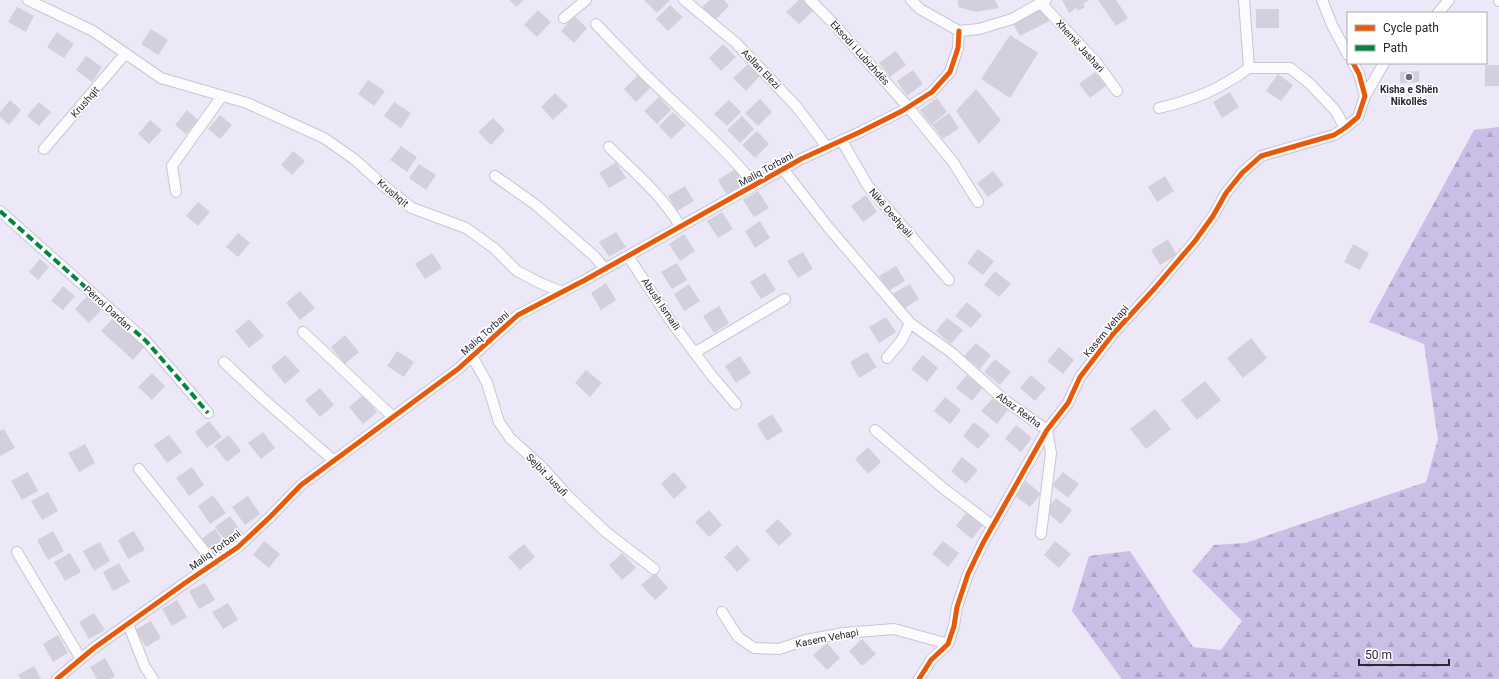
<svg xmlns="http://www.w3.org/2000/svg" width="1499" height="679" font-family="Roboto,sans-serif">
  <defs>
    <pattern id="forest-firs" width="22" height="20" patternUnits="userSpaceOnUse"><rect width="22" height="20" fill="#cbbfe7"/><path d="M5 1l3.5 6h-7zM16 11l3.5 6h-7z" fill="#aea4c7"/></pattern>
  </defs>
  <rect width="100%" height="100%" fill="#ede8f8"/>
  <path fill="url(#forest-firs)" d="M 1499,127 L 1499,679 L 1121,679 L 1121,678 L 1072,611 L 1089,556 L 1130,551 L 1193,647 L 1221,650 L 1242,621 L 1192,571 L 1214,545 L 1245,543 L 1426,482 L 1438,439 L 1424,344 L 1369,322 L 1474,130 Z"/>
  <path fill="#d3cfdc" d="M 509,0 L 523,0 L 517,7 Z
    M 644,0 L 670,0 L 657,13 Z
    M 710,0 L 724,0 L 729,6 L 715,20 L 702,7 Z
    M 799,0 L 803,0 L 813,11 L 799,24 L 786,12 Z
    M 958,0 L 995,0 L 999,8 L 976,12 L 958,7 Z
    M 1062,0 L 1089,0 L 1083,4 L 1085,7 L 1078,11 L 1076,8 L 1069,13 Z
    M 1098,0 L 1116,0 L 1128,18 L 1116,26 Z
    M 670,5 L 683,17 L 668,31 L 656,19 Z
    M 17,7 L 34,16 L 26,32 L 8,22 Z
    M 1042,8 L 1049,21 L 1020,36 L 1013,24 Z
    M 1256,9 L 1279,9 L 1279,28 L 1256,28 Z
    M 538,10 L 551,22 L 537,37 L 524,25 Z
    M 574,16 L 587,28 L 574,43 L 561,31 Z
    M 151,29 L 168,40 L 158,55 L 141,44 Z
    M 57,32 L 74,44 L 64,58 L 47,47 Z
    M 1010,35 L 1038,53 L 1010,98 L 981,79 Z
    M 723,44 L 736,57 L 721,71 L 709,58 Z
    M 896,51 L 906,65 L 890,77 L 879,63 Z
    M 86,56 L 102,67 L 92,82 L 76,70 Z
    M 748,64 L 760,76 L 746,91 L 733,78 Z
    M 1485,65 L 1499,65 L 1499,86 L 1485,86 Z
    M 913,70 L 923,84 L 907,96 L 897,81 Z
    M 1419,71 L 1419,82 L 1400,83 L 1400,72 Z
    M 1095,72 L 1106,86 L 1090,98 L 1079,84 Z
    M 1278,74 L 1293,85 L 1281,101 L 1266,91 Z
    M 638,75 L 650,88 L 636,102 L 624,89 Z
    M 368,80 L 385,91 L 374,106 L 358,94 Z
    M 976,89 L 1001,120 L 979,144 L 956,111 Z
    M 1230,92 L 1239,107 L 1222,118 L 1213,102 Z
    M 555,93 L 568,106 L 553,120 L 541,107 Z
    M 659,97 L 671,110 L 657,124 L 644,111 Z
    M 937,98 L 947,112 L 931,125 L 920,110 Z
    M 760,99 L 772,112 L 758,126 L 745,113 Z
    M 10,100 L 21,110 L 9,125 L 0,117 L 0,112 Z
    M 729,100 L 741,112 L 727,126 L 714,114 Z
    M 39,102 L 51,112 L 39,126 L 27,116 Z
    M 394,102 L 411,113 L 401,128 L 384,116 Z
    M 187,110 L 198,120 L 186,134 L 175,125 Z
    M 673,112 L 686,125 L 671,139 L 659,126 Z
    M 949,113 L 959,128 L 943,139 L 932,125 Z
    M 220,115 L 232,125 L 220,139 L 208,129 Z
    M 742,116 L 754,129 L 740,143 L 727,130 Z
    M 493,118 L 505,130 L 491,145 L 478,132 Z
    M 150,120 L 162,130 L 149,144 L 138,134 Z
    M 757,131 L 769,144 L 755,158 L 742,145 Z
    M 401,146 L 417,157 L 407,172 L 390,160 Z
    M 293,151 L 305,161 L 292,175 L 281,165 Z
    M 616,162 L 626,178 L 609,188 L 599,173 Z
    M 419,164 L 436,175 L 426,190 L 409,178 Z
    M 735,169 L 744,184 L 727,195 L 718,180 Z
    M 993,171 L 1004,185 L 988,197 L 977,183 Z
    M 1165,176 L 1174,191 L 1157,202 L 1148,187 Z
    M 685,186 L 694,201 L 677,211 L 668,196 Z
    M 758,191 L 769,208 L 754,217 L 743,200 Z
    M 866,195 L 877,212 L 863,222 L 851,206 Z
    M 198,202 L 210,212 L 198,226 L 186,216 Z
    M 722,212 L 733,229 L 718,238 L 707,221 Z
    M 760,221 L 770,238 L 755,248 L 745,231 Z
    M 616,232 L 626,247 L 609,257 L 599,242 Z
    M 238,233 L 250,243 L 238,257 L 226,247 Z
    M 684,234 L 695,251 L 680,261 L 669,244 Z
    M 1168,239 L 1177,255 L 1160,265 L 1151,250 Z
    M 1353,244 L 1369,253 L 1360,270 L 1344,262 Z
    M 978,249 L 994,261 L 983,275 L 967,263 Z
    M 803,252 L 813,269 L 798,278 L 787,261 Z
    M 432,253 L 442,268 L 425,279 L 415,264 Z
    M 40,259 L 49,267 L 38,280 L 29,272 Z
    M 677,263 L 687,280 L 672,289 L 661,272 Z
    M 896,266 L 905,281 L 888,291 L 879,276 Z
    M 995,271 L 1011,284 L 999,297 L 984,285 Z
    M 765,273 L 776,290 L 761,299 L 750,282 Z
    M 606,283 L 616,300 L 601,310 L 591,293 Z
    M 689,284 L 700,301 L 684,311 L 674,294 Z
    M 910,284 L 919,299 L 902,310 L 892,294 Z
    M 63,286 L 75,296 L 63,310 L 51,301 Z
    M 300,291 L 315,308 L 300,320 L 286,303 Z
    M 88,295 L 103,308 L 89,323 L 75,309 Z
    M 967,302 L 982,315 L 971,328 L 955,316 Z
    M 719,306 L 729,323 L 714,333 L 703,316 Z
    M 115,316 L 146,345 L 133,360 L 101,331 Z
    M 886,317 L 896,332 L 879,343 L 869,327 Z
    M 947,318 L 963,330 L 951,344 L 936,331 Z
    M 249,319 L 264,336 L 249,348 L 235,331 Z
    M 345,335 L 359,352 L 345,364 L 331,347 Z
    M 1251,338 L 1267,358 L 1243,378 L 1227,358 Z
    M 976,343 L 991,355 L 980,369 L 964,356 Z
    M 1059,347 L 1074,360 L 1063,374 L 1047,361 Z
    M 397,351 L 414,362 L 404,377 L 387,366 Z
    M 867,352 L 877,367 L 859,378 L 850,362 Z
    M 285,355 L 300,371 L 285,384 L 271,367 Z
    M 923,355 L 938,368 L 927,382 L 911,369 Z
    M 740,356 L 751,373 L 736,383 L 725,366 Z
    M 995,359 L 1011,372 L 1000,385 L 984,372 Z
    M 586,370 L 602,383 L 590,397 L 575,383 Z
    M 152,373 L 165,386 L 152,400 L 138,387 Z
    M 967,375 L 983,387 L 972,401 L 956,388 Z
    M 1031,375 L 1046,388 L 1035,401 L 1020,388 Z
    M 1205,381 L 1221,400 L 1197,420 L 1181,400 Z
    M 320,388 L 334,405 L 320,417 L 305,400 Z
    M 363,395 L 377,412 L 363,424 L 349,407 Z
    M 945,397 L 961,410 L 950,424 L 934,411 Z
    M 993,398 L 1008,410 L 997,424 L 981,411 Z
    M 1155,409 L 1171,429 L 1146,449 L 1130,429 Z
    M 772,414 L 783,431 L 767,441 L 757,424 Z
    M 209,421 L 222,437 L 207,448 L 195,432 Z
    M 974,422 L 990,435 L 978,449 L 963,436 Z
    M 1016,425 L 1032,438 L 1021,452 L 1005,439 Z
    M 4,429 L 15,448 L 0,456 L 0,431 Z
    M 263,432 L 275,448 L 261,459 L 248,443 Z
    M 169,435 L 182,452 L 167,463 L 154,445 Z
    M 229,435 L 241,451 L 227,462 L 214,446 Z
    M 85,444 L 95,463 L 79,472 L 68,453 Z
    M 868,447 L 881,462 L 868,474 L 855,459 Z
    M 962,457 L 978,470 L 966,484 L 951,471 Z
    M 192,467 L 204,485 L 189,496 L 176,478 Z
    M 28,472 L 38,491 L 22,500 L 11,481 Z
    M 674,472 L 687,487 L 674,499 L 661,484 Z
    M 1063,472 L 1079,484 L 1068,498 L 1052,485 Z
    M 1026,481 L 1041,494 L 1030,507 L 1014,495 Z
    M 48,492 L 58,511 L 42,520 L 31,501 Z
    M 213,495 L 226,513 L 210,524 L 198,506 Z
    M 248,496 L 260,514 L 245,525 L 232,507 Z
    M 1056,498 L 1072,510 L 1061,524 L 1045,511 Z
    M 709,510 L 722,525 L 709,537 L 695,522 Z
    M 967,512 L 983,525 L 972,539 L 956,526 Z
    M 230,516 L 243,534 L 228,545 L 215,527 Z
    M 778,519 L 792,534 L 779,546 L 765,531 Z
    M 215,529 L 228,547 L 213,558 L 200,540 Z
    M 53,531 L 64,551 L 48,560 L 37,540 Z
    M 134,531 L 145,550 L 128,559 L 118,540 Z
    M 264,541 L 280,554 L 269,568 L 253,555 Z
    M 943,541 L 959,553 L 948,567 L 932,554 Z
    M 1055,541 L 1071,554 L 1059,568 L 1044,555 Z
    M 100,542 L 110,561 L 94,571 L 83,551 Z
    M 524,544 L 535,557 L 520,570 L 508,557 Z
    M 737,545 L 750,560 L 737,572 L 724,557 Z
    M 70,553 L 81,572 L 65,581 L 54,562 Z
    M 622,553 L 636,568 L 622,580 L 609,565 Z
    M 119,563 L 130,582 L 113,591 L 103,572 Z
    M 655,573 L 668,588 L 655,600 L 641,585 Z
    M 205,583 L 215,600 L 199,609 L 189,591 Z
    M 177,600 L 187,617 L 172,626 L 162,609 Z
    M 228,603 L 238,620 L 223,629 L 212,612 Z
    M 94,613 L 105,630 L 89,639 L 79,622 Z
    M 151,621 L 161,638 L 146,647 L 135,630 Z
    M 58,635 L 68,653 L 53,662 L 43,644 Z
    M 862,639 L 876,654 L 862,666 L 849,651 Z
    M 827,643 L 840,658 L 827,670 L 813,655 Z
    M 105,658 L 115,676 L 110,679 L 97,679 L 90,667 Z
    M 34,666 L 41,679 L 21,679 L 18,675 Z"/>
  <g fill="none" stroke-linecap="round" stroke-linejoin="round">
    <g stroke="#c9c5d2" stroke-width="12">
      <path id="street" d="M 28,0 L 93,31 L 161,78 L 247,103 L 324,138 L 354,159 L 383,185 L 412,208 L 466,228 L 495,249 L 517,271 L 540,283 L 562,292
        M 684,0 L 736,43 L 796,106 L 827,147
        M 810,0 L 833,23 L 908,107 L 953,162 L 978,202
        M 911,0 L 920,9 L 959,31
        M 1244,0 L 1249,68 L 1290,68 L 1309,83 L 1335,110 L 1345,128
        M 1322,0 L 1332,25 L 1348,55
        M 1499,0 L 1499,1
        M 1041,3 L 1096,62 L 1117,91
        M 1438,13 L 1449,0
        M 564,18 L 586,0
        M 596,24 C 616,45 637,67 658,87 C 691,119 726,149 755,185
        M 959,31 L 979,29 L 1012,19 L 1046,0
        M 1365,96 L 1384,63
        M 1159,108 C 1194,100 1220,89 1249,68
        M 842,141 L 868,186 L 949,280
        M 609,147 C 634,172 662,195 680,226
        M 44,149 L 125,54
        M 783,169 L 828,227 L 910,323 L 952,353 L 1003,399 L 1047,430 L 1051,453 L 1041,534
        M 495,176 L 536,205 L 594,256 L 605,269
        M 176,192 L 172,166 L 222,96
        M 0,211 L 146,341 L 174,373 L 208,413
        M 628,256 L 670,320 L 712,376 L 736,404
        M 303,332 L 393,417
        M 694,353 L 785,299
        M 472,356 L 487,383 L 499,422 L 510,438 L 542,467 L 569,497 L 606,532 L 654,569
        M 887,358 L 902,340 L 910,323
        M 224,362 L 261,397 L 333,460
        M 875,430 L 943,488 L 993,526
        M 139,469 L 214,563
        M 17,552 L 81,659
        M 722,612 L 738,637 L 754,648 L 779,649 L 806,640 L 844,633 L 894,629 L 948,644
        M 128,624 L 145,667 L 153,679
        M 57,679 L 94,648 L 185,583 L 238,547 L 270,517 L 301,485 L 458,369 L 518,315 L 585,280 L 801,159 L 860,132 L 902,111 L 932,92 L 950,72 L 958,48 L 959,31
        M 919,679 L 931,660 L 948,644 L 954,626 L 957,607 L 968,574 L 983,543 L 1047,430 L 1068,403 L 1080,377 L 1113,334 L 1155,288 L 1195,241 L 1213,216 L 1226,193 L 1242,173 L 1261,156 L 1334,135 L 1345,128 L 1358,117 L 1365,96 L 1359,74 L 1353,63"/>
    </g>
    <use href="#street" stroke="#fcfcfe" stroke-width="10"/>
    <path stroke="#00873e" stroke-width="4" stroke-dasharray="8 4" stroke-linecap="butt" d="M 0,211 L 146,341 L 174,373 L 208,413"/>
    <g stroke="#fff" stroke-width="8">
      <path id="cycleway" d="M 57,679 L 94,648 L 185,583 L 238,547 L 270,517 L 301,485 L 458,369 L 518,315 L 585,280 L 801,159 L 860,132 L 902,111 L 932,92 L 950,72 L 958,48 L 959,31
        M 919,679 L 931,660 L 948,644 L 954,626 L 957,607 L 968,574 L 983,543 L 1047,430 L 1068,403 L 1080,377 L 1113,334 L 1155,288 L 1195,241 L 1213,216 L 1226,193 L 1242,173 L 1261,156 L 1334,135 L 1345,128 L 1358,117 L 1365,96 L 1359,74 L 1353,63"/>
    </g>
    <use href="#cycleway" stroke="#e8590c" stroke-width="5"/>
  </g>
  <circle fill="#6e6b77" stroke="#fff" stroke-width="1.5" cx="1409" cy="77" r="4"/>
  <g text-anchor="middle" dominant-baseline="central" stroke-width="3.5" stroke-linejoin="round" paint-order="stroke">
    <g font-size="10" fill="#2a2731" stroke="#fff">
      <text transform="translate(1080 46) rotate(48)">Xhemë Jashari</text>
      <text transform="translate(860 53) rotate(48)">Eksodi i Lubizhdës</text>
      <text transform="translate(761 69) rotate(46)">Asllan Elezi</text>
      <text transform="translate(85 102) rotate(-49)">Krushqit</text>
      <text transform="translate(766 169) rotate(-29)">Maliq Torbani</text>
      <text transform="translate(393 193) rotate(40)">Krushqit</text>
      <text transform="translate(891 213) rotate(49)">Nikë Deshpali</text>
      <text transform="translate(661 304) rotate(56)">Abush Ismaili</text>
      <text transform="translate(108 308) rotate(42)">Përroi Dardan</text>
      <text transform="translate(1106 331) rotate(-50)">Kasem Vehapi</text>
      <text transform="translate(485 333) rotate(-42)">Maliq Torbani</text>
      <text transform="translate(1019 410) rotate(36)">Abaz Rexha</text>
      <text transform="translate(547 475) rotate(46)">Sejbit Jusufi</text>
      <text transform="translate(215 550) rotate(-36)">Maliq Torbani</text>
      <text transform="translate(827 638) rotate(-11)">Kasem Vehapi</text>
    </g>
    <g font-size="10" font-weight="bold" fill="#2a2731" stroke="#fff">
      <text x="1409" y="89">Kisha e Shën<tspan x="1409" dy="12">Nikollës</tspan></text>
    </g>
  </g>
  <rect x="1347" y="12" width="140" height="52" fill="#ffffff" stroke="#aaa9ad"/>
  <rect x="1355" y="25" width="20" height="6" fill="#e8590c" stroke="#aaa9ad"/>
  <text x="1383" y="32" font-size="12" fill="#2a2731">Cycle path</text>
  <rect x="1355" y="45" width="20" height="6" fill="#00873e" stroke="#aaa9ad"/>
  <text x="1383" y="52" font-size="12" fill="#2a2731">Path</text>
  <path d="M1359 659v6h90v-6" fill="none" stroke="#2a2731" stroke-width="2"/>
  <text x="1365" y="659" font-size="12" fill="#2a2731" stroke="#ffffff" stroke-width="3" paint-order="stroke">50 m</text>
</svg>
